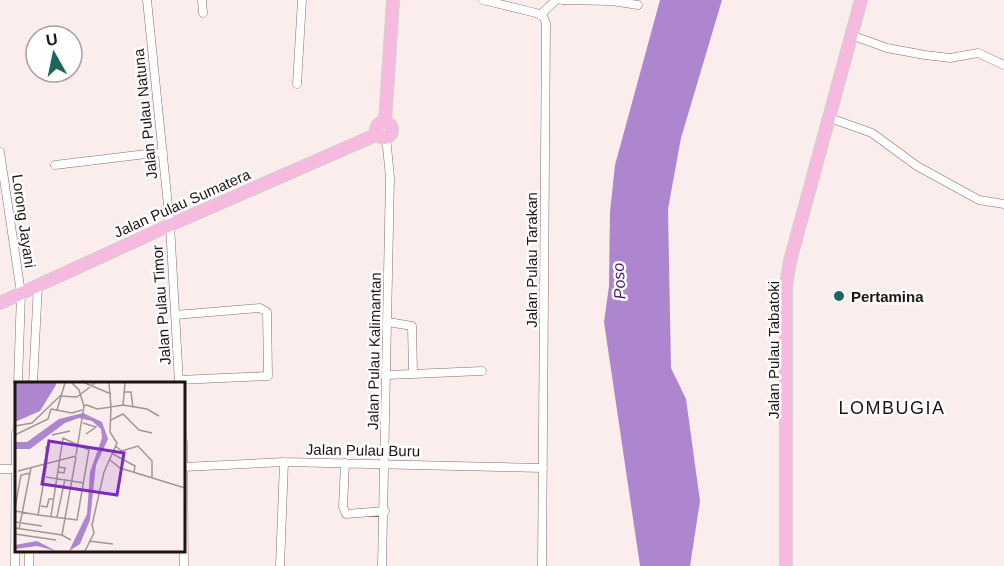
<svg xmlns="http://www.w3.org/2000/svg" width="1004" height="566" font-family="Arial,sans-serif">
  <rect width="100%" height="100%" fill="#fceded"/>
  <path fill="#ae86cf" d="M 660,0 L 722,0 L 681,138 L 668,209 L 671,368 L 686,399 L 700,501 L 690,566 L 640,566 L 604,322 L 609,286 L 610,212 L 615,165 Z"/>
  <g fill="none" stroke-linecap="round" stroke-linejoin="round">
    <g stroke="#8b6b6d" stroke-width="9">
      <path id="minor" d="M 147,0 L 170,225 L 179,383
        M 202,0 L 203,13
        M 483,0 L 536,13 L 543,16 L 546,23 L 542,566
        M 562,0 L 612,1 L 638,5
        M 540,15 L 556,0
        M 851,35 L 887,48 L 925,55 L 950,58 L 978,53 L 1004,65
        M 297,84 L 302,0
        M 830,118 L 872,133 L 917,166 L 979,200 L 1004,204
        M 0,152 L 21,293 L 18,383
        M 55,165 L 163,152
        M 175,315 L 260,308 L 267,312 L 268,376 L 179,380
        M 388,322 L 412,326 L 413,374
        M 388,375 L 482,371
        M 33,383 L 38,285
        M 183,442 L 184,566
        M 345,463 L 343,507 L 346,514 L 385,511
        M 183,467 L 284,462 L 543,468
        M 0,469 L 15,469
        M 29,550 L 29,566
        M 15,566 L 16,433
        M 280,566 L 284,462
        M 382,566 L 390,177 L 386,137"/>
    </g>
    <g stroke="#d2d0d0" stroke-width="14">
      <path id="trunk" d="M 385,122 L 393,0
        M376 130a8 8 0 1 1 16 0a8 8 0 1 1-16 0Z
        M 0,303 L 170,225 L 378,134
        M 786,566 L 786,285 L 790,261 L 861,0"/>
    </g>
    <use href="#minor" stroke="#fff" stroke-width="8"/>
    <use href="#trunk" stroke="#f6badf" stroke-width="12"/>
  </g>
  <circle fill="#1e655a" stroke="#fff" stroke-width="2" cx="839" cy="296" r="6"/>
  <g text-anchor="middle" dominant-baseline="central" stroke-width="5" stroke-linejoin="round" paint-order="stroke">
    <g font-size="15" fill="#1f1313" stroke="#fff">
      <text transform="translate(145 114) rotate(-96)">Jalan Pulau Natuna</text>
      <text transform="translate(182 203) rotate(-24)">Jalan Pulau Sumatera</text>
      <text transform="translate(24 221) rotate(82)">Lorong Jayani</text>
      <text transform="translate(531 260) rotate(-90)">Jalan Pulau Tarakan</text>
      <text transform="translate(161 305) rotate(-94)">Jalan Pulau Timor</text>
      <text transform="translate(773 350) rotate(-90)">Jalan Pulau Tabatoki</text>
      <text transform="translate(374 351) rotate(-89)">Jalan Pulau Kalimantan</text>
      <text transform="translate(363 450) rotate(1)">Jalan Pulau Buru</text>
    </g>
    <g font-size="15" font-weight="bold" fill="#1f1313" stroke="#fff" text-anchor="start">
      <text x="851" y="296">Pertamina</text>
    </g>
    <g font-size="16" font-style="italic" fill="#4a136b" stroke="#fff">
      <text transform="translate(619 281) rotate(-93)">Poso</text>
    </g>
    <g font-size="18" letter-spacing="1.5" fill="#1f1313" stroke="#fff">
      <text x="892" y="408">LOMBUGIA</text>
    </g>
  </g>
  <g transform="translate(15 382)">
    <rect width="170" height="170" fill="#fceded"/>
    <path d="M 0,1 L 41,1 L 41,3 L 25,29 L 0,40 ZM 68,31 L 87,40 L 93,57 L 81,83 L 75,138 L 65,162 L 54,169 L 72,132 L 75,90 L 87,56 L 86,47 L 77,39 L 64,36 L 50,41 L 15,67 L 0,67 L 0,60 L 12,60 L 44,37 ZM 22,159 L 41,169 L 22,164 L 0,167 L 0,163 Z" fill="#ae86cf"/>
    <path fill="none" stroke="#a49696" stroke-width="1.5" d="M 57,1 L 64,8 L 69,24M 70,1 L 96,12M 94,1 L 96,25 L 108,23 L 110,1M 109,10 L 116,10 L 118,26M 45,14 L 62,15 L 80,1M 108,23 L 132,27 L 144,34M 36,27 L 57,31 L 67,28M 42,28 L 50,1M 96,38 L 108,32 L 124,48 L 137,51M 68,41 L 81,45 L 71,52M 0,44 L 17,41 L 47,12M 0,53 L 33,37 L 36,27M 37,53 L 55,49M 100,64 L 107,69 L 123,64 L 137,79 L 137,95M 98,72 L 120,84 L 119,91M 61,73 L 69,24 L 72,23M 95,78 L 105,86 L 170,106M 3,89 L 61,74M 43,90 L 49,91 L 50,86 L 43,85M 31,95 L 69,101M 26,124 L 32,125 L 34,117 L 39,117M 0,126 L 6,93 L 15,91M 0,129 L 23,133 L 62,138 L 74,68 L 48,56 L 36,134M 23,133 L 32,81 L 31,64M 42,135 L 50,97M 0,140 L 27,144M 0,146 L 47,153 L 56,158M 4,147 L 16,86M 0,152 L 41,158M 47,153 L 61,75M 74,159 L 98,162M 70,169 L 79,151 L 77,143 L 89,90 L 102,61 L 95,50 L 96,25 L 82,27 L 72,23"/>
    <path fill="#7b2cbf" fill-opacity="0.15" stroke="#7b2cbf" stroke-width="3" d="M 34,59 L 109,71 L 102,113 L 27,102 Z"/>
    <rect width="170" height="170" fill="none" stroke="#1f1313" stroke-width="3"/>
  </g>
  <g transform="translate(54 54) rotate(351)"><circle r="28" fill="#ffffff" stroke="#a5a1a1" stroke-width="1.5"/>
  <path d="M0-4.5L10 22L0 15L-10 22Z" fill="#1e655a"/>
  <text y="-9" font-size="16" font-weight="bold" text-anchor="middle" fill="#1f1313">U</text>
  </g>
</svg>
